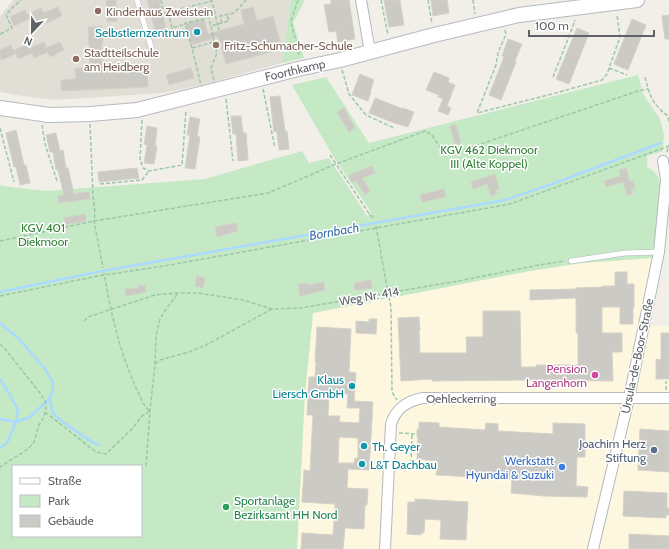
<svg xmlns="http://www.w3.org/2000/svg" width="669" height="549" font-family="Cabin,sans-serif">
  <rect width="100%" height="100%" fill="#f1efe8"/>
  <path fill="#fef7e0" d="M 652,258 L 639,326 L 669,326 L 669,549 L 297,549 L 305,394 L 313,313 L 530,271 L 582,263 Z"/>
  <path fill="#e1ded6" d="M 13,0 L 291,0 L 282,63 L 198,86 L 162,93 L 54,100 L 15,95 L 0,92 L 0,17 Z"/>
  <path fill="#c5e8c5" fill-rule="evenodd" d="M 291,0 L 305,0 L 293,23 L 304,58 L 298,59 L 282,63 Z
    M 638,75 L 643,94 L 660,119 L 664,134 L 663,151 L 647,156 L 647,167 C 656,171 659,177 661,187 L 652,258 L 582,263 L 530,271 L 313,313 L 305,394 L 297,549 L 0,549 L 0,185 L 10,187 L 47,191 L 205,179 L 302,151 L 309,163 L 329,158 L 367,216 L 371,212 L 333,156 L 292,85 L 326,77 L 369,143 ZM 13,466 L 141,466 L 141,536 L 13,536 Z"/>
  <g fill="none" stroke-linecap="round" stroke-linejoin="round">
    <path stroke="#aadaff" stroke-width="2.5" d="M 0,292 L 97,272 L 505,200 L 552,184 L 661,143
      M 0,323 L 19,339 L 45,369 L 53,383 L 52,393 L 50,398 L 30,417 L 16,422 L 0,419
      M 0,379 L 10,395 L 18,410 L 16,422 L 7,443 L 0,448
      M 50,398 C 51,403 51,409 53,413 C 57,419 91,442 98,445"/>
  </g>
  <path fill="#cccac5" stroke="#d6d1c6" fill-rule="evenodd" d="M 106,0 L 116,0 L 117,21 L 107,22 Z
    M 147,0 L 159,0 L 167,31 L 156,34 Z
    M 331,0 L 349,0 L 355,39 L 338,42 L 336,31 L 329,32 L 324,5 L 331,4 Z
    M 384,0 L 400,0 L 404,25 L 389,27 Z
    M 431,0 L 447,0 L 449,13 L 433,16 Z
    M 58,7 L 62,16 L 47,23 L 44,15 L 45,18 L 31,24 L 27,15 L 41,8 L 43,13 Z
    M 253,7 L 257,21 L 273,16 L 282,49 L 226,64 L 218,37 L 191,45 L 185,24 L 204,19 L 208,34 L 244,24 L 241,10 Z
    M 25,10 L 29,19 L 14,26 L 10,17 Z
    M 669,15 L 669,39 L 665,39 L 662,16 Z
    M 632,19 L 646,25 L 628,70 L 614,64 Z
    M 102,26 L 103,43 L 101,43 L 103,73 L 124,72 L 124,69 L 147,68 L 148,87 L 61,91 L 61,80 L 76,79 L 75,69 L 90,66 L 88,27 Z
    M 577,28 L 589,33 L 569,84 L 556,79 Z
    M 508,39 L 522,44 L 515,61 L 516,62 L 501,100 L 489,95 L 504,57 L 502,56 Z
    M 44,42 L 48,52 L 34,58 L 30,48 Z
    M 60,42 L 64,50 L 50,57 L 46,48 Z
    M 28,44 L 32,53 L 18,59 L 14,50 Z
    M 11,45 L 15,54 L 2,60 L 0,57 L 0,50 Z
    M 191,68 L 194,78 L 169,85 L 166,75 Z
    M 434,72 L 449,78 L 448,82 L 455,85 L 447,106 L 451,108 L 448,115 L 438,111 L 443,99 L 438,97 L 439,95 L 426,90 Z
    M 360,74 L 374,80 L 370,92 L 371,92 L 368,101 L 352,95 Z
    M 280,96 L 285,131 L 287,131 L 289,149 L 279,150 L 277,132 L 274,132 L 270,97 Z
    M 375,98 L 403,109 L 403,108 L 414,112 L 408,127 L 398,124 L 397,124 L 369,113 Z
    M 344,108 L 355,128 L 349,132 L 337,112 Z
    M 231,116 L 241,116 L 243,133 L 246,133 L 248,160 L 238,161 L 236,134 L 233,134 Z
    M 190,117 L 200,119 L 197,136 L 200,137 L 195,169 L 185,168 L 190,135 L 187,135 Z
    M 453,125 L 456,125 L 461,143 L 455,144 L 450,126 Z
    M 147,126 L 157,128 L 155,146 L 157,146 L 154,164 L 144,163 L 147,145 L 144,144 Z
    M 16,130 L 24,165 L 26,165 L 30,183 L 20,185 L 16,167 L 14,167 L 6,133 Z
    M 56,133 L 60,151 L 63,150 L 66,168 L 68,168 L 74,194 L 89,192 L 90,199 L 59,203 L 58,196 L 64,195 L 58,170 L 56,170 L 53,152 L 50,152 L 46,135 Z
    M 372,166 L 375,173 L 362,178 L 370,191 L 365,195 L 356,181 L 351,182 L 349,175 Z
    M 137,168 L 139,178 L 99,182 L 98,172 Z
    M 626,168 L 630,182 L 633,181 L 635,188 L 631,189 L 633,194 L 627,195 L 623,182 L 606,187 L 604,181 L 620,176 L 619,170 Z
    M 495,174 L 499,189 L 495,190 L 497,194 L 491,196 L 487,184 L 473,189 L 471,182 Z
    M 444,189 L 446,197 L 422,202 L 420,195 Z
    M 85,214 L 86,221 L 65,225 L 64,218 Z
    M 236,223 L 238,231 L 217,237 L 215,227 Z
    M 615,272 L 627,272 L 627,284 L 634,284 L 634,307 L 633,307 L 633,324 L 620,324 L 620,307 L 602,307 L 602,333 L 622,333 L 622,352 L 612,352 L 613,381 L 527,380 L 432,381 L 432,379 L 401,381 L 398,318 L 419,317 L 420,330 L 419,330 L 420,353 L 467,353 L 466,337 L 483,337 L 483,311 L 520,311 L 521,367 L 536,367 L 536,365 L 578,365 L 578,333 L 576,333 L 576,298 L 530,300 L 530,290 L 576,289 L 576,288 L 602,287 L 602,286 L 615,286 Z
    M 197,276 L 205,278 L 203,288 L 195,286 Z
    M 371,280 L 372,288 L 355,290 L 354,283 Z
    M 324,282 L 325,290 L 300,296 L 298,284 L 307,283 L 307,285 Z
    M 145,285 L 146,292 L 126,296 L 125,289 L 139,288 L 138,286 Z
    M 369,319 L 377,319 L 376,334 L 356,333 L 356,321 L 369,322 Z
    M 317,327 L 351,329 L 349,372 L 356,373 L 354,401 L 373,402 L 369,470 L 348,469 L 347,488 L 368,489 L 367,505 L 365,505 L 364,529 L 345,528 L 343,549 L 301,549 L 302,533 L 333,535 L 335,504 L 302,502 L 304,470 L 310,471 L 313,415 L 307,415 L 309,377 L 315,377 L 316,362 L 315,362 ZM 329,393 L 348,394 L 347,408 L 360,408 L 359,423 L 339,422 L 340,416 L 328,416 ZM 339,437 L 358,438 L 358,458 L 355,458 L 354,463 L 338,463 Z
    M 661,333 L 669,333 L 669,379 L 656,379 L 656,359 L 661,360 Z
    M 419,422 L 439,423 L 439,427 L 485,430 L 486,423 L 498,424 L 498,431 L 553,434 L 553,423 L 585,424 L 585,457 L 577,457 L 576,486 L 588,487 L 587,497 L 544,496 L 511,493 L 512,479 L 436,475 L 437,461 L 417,459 L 418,437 L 417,437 L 417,429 L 419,430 Z
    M 640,429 L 669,431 L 669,472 L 638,470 Z
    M 624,491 L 667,493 L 667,508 L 669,508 L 669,515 L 666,515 L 666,518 L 623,516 Z
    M 415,499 L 468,502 L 466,540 L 440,539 L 441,520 L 425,519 L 424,533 L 421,533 L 421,535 L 407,534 L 408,502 L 415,502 Z
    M 629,534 L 669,536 L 669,549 L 629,549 Z"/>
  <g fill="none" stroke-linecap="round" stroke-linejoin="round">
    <g stroke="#b5b8bc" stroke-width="6">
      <path id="lane" d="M 137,0 L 152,50
        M 571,261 L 625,253 L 659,252"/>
    </g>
    <g stroke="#b5b8bc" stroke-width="12">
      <path id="street" d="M 361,0 L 370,52
        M 385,549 L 391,424 C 396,408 407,401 423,398 L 669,398
        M 593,549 L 629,398 L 659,252 L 666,180 L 663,161"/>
    </g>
    <g stroke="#b6babf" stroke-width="16">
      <path id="secondary" d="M 0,108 L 49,115 L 90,114 L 137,110 L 298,69 L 340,60 L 434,35 L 519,15 L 637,0"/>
    </g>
    <path stroke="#9cc7a9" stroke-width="1.5" stroke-dasharray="4 2" stroke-linecap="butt" d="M 161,0 L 164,13 L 212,1 L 219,30
      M 298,0 L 291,21 L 294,35 L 300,47 L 298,57
      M 381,0 L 388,35
      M 428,0 L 432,24
      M 473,0 L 475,14
      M 168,12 L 172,28 L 185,24
      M 222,23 L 220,16 L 234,13 L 246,0
      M 172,28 L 175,40
      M 505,30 L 506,34 L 498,53 L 496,65 L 477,113 L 552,94 L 602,80 L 607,74 L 620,37 L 617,15
      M 0,34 L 12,28 L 6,15 L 13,7 L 21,0
      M 214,42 L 217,53 L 211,68 L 214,81 L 210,92 L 201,85 L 192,48 Z
      M 214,42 L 211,26 L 229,21 L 227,15
      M 192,48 L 185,23 L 204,19 L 208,17 L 211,26
      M 609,68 L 627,75
      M 342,70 L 349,94 L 366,115 L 394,128
      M 553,77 L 575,21 L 574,20
      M 645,77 C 650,96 652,104 668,116 L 669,122
      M 263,89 L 275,148
      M 226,99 L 233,161
      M 142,120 L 140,160 L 143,168 L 149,171 L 182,165 L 186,110
      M 90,124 L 93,195 L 95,213 L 94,221 L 103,268
      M 42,125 L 45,144 L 57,181
      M 0,128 L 14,182
      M 667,152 L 669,145
      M 330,155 L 336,164 L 425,131 L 432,135 L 443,152 L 451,154 L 638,91 L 648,89
      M 100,184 L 142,180 L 149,171
      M 376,226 L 388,293 L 391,307 L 392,392 L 397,400
      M 0,241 L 94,221 L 268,193 L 329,167 L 336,164 L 370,215 L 375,219
      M 0,296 L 98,276 L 164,266 L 510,204 L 669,146
      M 84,321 L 88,317 L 155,295 L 178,293 L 198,293 L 243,300 L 272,309 L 300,308 L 458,281 L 539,265 L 565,261
      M 0,344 L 5,349 L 40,393 L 46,403 L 46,408 L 44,417 L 39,425 L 34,442 L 30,447 L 25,451 L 0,467
      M 155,364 L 160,360 L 189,352 L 206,345 L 272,309
      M 666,390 L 666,381
      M 45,412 L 96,452 L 106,454 L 132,429 L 142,416 L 150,411 C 143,406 141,398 137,390 C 120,353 111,314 104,273
      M 399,433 L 417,434
      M 411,463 L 412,434
      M 146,466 L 150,411 L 155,364 L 156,336 L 160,319 L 167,308 L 178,293"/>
    <use href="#lane" stroke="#fff" stroke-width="5"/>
    <use href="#street" stroke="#fff" stroke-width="10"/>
    <use href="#secondary" stroke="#fff" stroke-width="14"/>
  </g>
  <g fill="#8d6e63" stroke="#fff" stroke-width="1.5">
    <circle cx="98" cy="11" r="4"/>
    <circle cx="216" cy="45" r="4"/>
    <circle cx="76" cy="59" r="4"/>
  </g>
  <g fill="#0f9aa8" stroke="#fff" stroke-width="1.5">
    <circle cx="197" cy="32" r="4"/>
    <circle cx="352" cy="386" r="4"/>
    <circle cx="364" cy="446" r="4"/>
    <circle cx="362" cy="464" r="4"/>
  </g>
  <circle fill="#d1479c" stroke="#fff" stroke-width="1.5" cx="595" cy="375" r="4"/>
  <circle fill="#5c6f8a" stroke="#fff" stroke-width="1.5" cx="654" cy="450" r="4"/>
  <circle fill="#3f7fe0" stroke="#fff" stroke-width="1.5" cx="562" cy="467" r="4"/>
  <circle fill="#2e9e5b" stroke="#fff" stroke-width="1.5" cx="226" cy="507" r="4"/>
  <g text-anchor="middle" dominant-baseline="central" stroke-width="3" stroke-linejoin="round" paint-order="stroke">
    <g font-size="12" fill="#785e54" stroke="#fff" text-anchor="start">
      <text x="106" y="11">Kinderhaus Zweistein</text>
      <text x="224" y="45">Fritz-Schumacher-Schule</text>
      <text x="84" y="52">Stadtteilschule<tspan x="84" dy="14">am Heidberg</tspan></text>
    </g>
    <g font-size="12" fill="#0d838f" stroke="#fff" text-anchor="end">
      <text x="189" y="32">Selbstlernzentrum</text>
      <text x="344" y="379">Klaus<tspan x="344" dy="14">Liersch GmbH</tspan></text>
      <text x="372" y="446" text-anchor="start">Th. Geyer</text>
      <text x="370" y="464" text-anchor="start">L&amp;T Dachbau</text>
    </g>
    <g font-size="12" fill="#5f6368" stroke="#fff">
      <text transform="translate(295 70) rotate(-13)">Foorthkamp</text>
      <text transform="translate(369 296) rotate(-10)">Weg Nr. 414</text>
      <text transform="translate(637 356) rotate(-78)">Ursula-de-Boor-Straße</text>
      <text x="461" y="398">Oehleckerring</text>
    </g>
    <g font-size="12" fill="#348238" stroke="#fff">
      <text x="489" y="149">KGV 462 Diekmoor<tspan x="489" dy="14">III (Alte Koppel)</tspan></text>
      <text x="43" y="227">KGV 401<tspan x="43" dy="14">Diekmoor</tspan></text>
    </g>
    <g font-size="12" fill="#b23c85" stroke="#fff" text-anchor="end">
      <text x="587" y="368">Pension<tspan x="587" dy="14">Langenhorn</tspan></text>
    </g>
    <g font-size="12" fill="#4e5e75" stroke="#fff" text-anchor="end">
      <text x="646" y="443">Joachim Herz<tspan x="646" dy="14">Stiftung</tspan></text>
    </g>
    <g font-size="12" fill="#366cbe" stroke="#fff" text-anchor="end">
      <text x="554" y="460">Werkstatt<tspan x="554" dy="14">Hyundai &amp; Suzuki</tspan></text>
    </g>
    <g font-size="12" fill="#27864d" stroke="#fff" text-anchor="start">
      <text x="234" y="500">Sportanlage<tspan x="234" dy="14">Bezirksamt HH Nord</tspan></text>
    </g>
    <g font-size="13" font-style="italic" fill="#4174aa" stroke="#fff">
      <text transform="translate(334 231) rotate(-10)">Bornbach</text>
    </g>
  </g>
  <rect x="12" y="465" width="130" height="72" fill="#ffffff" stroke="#bfc1c3"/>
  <rect x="20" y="478" width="20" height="6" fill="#ffffff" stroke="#bfc1c3"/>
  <text x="48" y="485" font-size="12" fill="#5f6368">Straße</text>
  <rect x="20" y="495" width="20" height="12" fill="#c5e8c5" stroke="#bfc1c3"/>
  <text x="48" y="505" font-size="12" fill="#5f6368">Park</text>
  <rect x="20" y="515" width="20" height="12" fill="#cccac5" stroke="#bfc1c3"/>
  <text x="48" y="525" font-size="12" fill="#5f6368">Gebäude</text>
  <g transform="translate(32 32) rotate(202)" stroke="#ffffff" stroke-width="3" paint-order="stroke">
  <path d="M0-3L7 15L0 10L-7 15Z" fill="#5f6368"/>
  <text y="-6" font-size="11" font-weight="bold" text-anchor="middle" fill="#5f6368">N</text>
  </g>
  <path d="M529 30v6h125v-6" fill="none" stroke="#5f6368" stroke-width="2"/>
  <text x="535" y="30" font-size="12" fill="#5f6368" stroke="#ffffff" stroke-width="3" paint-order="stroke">100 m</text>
</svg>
